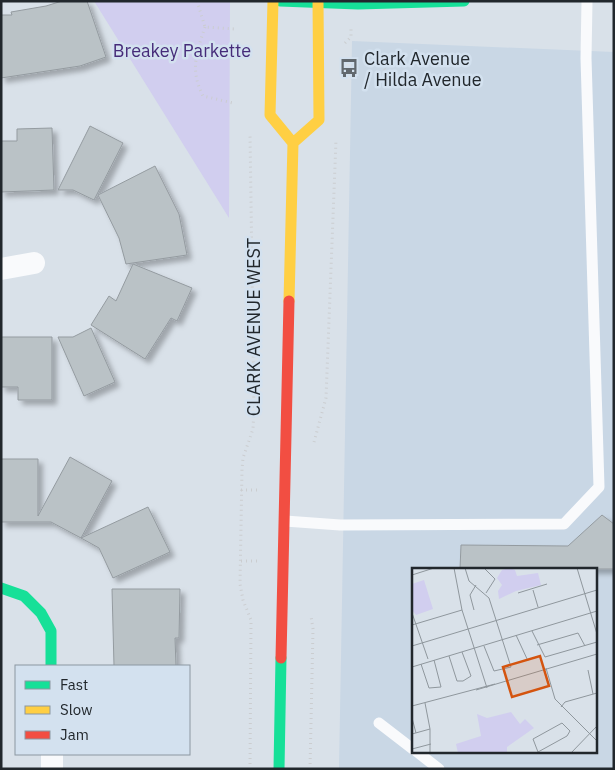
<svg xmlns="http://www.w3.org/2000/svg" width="615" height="770" font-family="'IBM Plex Sans',sans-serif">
  <defs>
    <filter id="shadow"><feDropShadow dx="4.5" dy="4.5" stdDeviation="2.5" flood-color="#0004"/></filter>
  </defs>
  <rect width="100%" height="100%" fill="#d9e1e9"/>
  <path fill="#c9d7e5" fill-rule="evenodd" d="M 352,41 L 614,52 L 614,769 L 339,769 ZM 414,569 L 596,569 L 596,751 L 414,751 Z"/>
  <path fill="#d1ceef" d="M 94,1 L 230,1 L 229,218 Z"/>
  <path fill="#bac2c6" stroke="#949ba0" filter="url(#shadow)" d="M 62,1 L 87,1 L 106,57 L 80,66 L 1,78 L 1,15 L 12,15 L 11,12 L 46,6 Z
    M 90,126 L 123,143 L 94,200 L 73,190 L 58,190 Z
    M 52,128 L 54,190 L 1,192 L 1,141 L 17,141 L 17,129 Z
    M 155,166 L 179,214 L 187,255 L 126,264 L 119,238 L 98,195 Z
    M 133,264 L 192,288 L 177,321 L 171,318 L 145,359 L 91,325 L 109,296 L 116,301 Z
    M 91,328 L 115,382 L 84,396 L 58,337 L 73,337 Z
    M 1,337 L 52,337 L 52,400 L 18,400 L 18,387 L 1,387 Z
    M 70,457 L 112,481 L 81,538 L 51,522 L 1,522 L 1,459 L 38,459 L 38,516 Z
    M 148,507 L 170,552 L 113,578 L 99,548 L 81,538 Z
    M 602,515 L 614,524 L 614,569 L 460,569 L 461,545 L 568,546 Z
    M 112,589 L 180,589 L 179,638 L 175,638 L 176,666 L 114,666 Z"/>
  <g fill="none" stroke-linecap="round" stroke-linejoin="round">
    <path stroke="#cbcdd0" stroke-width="3" stroke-dasharray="1 4" stroke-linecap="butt" d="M 197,1 L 205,27 L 235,29
      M 205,27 C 196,54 190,70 203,96 L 233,103
      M 345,43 L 351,37 L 351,29
      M 381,65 L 404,91
      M 314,442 L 326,398 L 336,140
      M 241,490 L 261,490
      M 241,561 L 257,561
      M 250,769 L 251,620 L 243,600 L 240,584 L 242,469 L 243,458 L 253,429 L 254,408 L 250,133
      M 310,769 L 313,629 L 311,616"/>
    <path stroke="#f9fafc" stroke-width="11" d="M 285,521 L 340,525 L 564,524 L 599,487 L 586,58 L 587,1
      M 379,723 L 414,750
      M 416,751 L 439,769"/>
    <path stroke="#f9fafc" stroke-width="22" d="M 1,269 L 34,263
      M 52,769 L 52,754"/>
    <path stroke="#16e098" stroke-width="11" d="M 280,1 L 358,4 L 464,1
      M 1,588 L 24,596 L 41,613 L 51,631 L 51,666
      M 279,769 L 281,658"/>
    <path stroke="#ffcf43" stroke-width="11" d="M 273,1 L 270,115 L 293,143 L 289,301
      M 293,143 L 319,120 L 318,1"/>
    <path stroke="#f24e42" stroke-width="11" d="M 281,658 L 289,301"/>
  </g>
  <defs>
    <g id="bus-bare" transform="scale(1.5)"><path d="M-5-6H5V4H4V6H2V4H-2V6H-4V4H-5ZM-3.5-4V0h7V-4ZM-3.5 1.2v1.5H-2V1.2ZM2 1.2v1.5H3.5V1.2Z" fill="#61686e" stroke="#d3e1ef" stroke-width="2.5" paint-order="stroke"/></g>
  </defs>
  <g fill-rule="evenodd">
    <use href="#bus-bare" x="349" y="68"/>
  </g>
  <g text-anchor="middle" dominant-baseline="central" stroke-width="5" stroke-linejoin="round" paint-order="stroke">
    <g font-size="18" fill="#452b79" stroke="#d3e1ef">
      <text x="182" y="50">Breakey Parkette</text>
    </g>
    <g font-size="18" fill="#21272c" stroke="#d3e1ef" text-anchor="start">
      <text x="364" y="58">Clark Avenue<tspan x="364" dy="21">/ Hilda Avenue</tspan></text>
    </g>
    <g font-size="18" fill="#21272c" stroke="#d3e1ef">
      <text transform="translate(253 327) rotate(-90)">CLARK AVENUE WEST</text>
    </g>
  </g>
  <g transform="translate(412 568)">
    <rect width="185" height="185" fill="#d9e1e9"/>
    <path d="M 97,0 L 103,2 L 105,8 L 126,5 L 129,17 L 104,23 L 87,31 L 86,23 L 90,17 L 85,10 L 90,2 ZM 12,12 L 21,41 L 4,47 L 0,42 L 0,16 ZM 99,144 L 108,156 L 113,151 L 122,160 L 95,179 L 95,185 L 46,185 L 44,176 L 69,168 L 65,146 L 75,150 Z" fill="#d1ceef"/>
    <path fill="none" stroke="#8f979d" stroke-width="1" d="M 42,0 L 50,42 L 75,120M 53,0 L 57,13 L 77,30 L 99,99 L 82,103 L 72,78M 72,0 L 83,11 L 74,25M 165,0 L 185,66M 0,7 L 22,0M 121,22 L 126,39M 106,25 L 135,16M 62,42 L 58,27 L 64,17M 0,45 L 16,91M 0,57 L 50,42M 120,63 L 133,89 L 185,74M 104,67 L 116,93M 125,77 L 166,65 L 173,78M 0,78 L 185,22M 37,88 L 45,113 L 51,113 L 59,108 L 50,84M 9,96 L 17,120 L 29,119 L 22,92M 0,99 L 185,43M 134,100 L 143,131 L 185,173M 176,102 L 181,126M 64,122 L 185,86M 13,135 L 18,161 L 18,185M 0,138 L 83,116M 149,139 L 153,134 L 185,125M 0,150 L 4,165M 150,155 L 158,163 L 155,168 L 126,184 L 121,171 ZM 0,166 L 18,161M 0,181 L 19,176M 159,185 L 185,158"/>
    <path fill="#d4540f" fill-opacity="0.15" stroke="#d4540f" stroke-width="2.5" d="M 128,88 L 137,118 L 100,129 L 91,99 Z"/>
    <rect width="185" height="185" fill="none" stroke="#21272c" stroke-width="2.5"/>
  </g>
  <rect width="615" height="770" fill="none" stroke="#21272c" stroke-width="5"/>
  <rect x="15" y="665" width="175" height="90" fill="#d3e1ef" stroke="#8c97a1"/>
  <rect x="25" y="681" width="25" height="8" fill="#16e098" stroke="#8c97a1"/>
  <text x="60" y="690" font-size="15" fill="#21272c">Fast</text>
  <rect x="25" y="706" width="25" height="8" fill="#ffcf43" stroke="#8c97a1"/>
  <text x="60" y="715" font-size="15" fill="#21272c">Slow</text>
  <rect x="25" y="731" width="25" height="8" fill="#f24e42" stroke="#8c97a1"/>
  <text x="60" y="740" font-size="15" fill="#21272c">Jam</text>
</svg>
